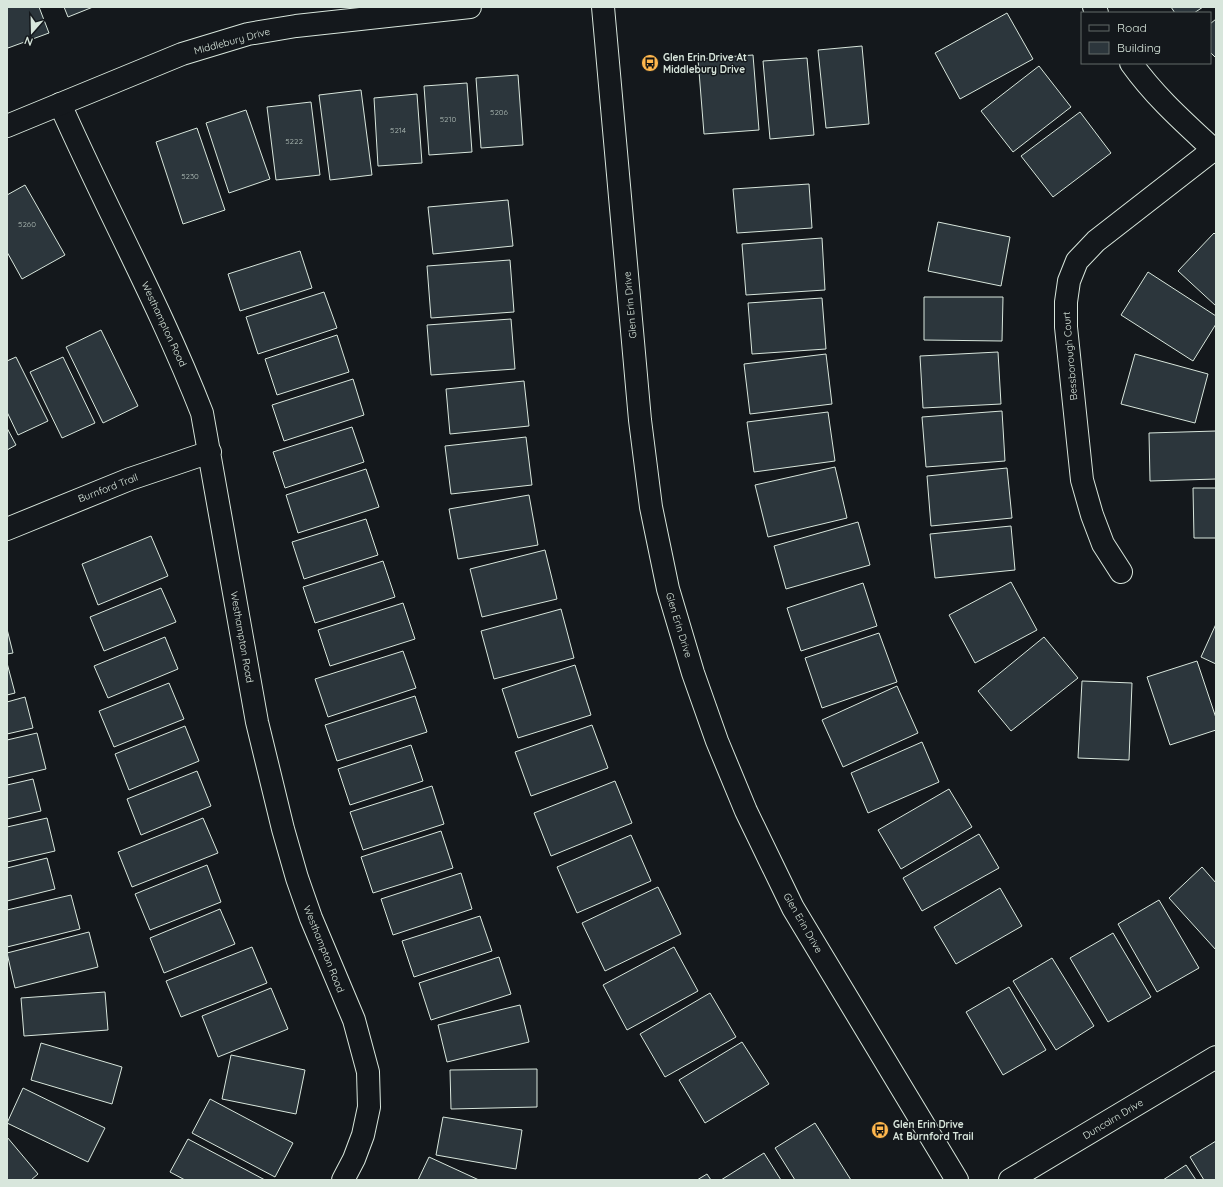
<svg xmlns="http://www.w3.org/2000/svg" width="1223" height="1187" font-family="Quicksand,sans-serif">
  <rect width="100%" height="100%" fill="#14181c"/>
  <path fill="#2c363c" stroke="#d8e6dc" d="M 7,7 L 39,7 L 49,33 L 8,48 L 7,45 Z
    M 64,7 L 93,7 L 68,17 Z
    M 1171,7 L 1203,7 L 1194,13 L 1175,13 Z
    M 1007,13 L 1033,59 L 960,99 L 935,53 Z
    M 1216,19 L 1216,58 L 1210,52 L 1210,24 Z
    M 862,46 L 869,124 L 826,128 L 818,50 Z
    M 753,55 L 759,130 L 704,134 L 698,59 Z
    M 807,58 L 814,135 L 770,139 L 763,61 Z
    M 1039,66 L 1071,107 L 1013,152 L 981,111 Z
    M 518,75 L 523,145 L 481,148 L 476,78 Z
    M 467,83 L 472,152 L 429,155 L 424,86 Z
    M 361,90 L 372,175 L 330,180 L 319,95 Z
    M 417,94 L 422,163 L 378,166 L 374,98 Z
    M 311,102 L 320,175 L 276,180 L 267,107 Z
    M 246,110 L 270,179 L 229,193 L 206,123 Z
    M 1080,112 L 1111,153 L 1053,197 L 1021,156 Z
    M 197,128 L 225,210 L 183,224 L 156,142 Z
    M 809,184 L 812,228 L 737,233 L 733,189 Z
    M 25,185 L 65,255 L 22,279 L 7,252 L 7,195 Z
    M 508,200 L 513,246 L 433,254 L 428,207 Z
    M 938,222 L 1010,237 L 1001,286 L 928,271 Z
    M 1214,233 L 1216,235 L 1216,306 L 1178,271 Z
    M 822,238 L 825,290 L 746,295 L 742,244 Z
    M 300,251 L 312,288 L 240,311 L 228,274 Z
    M 510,260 L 514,312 L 431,318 L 427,266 Z
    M 1148,272 L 1216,316 L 1216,324 L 1193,361 L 1121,315 Z
    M 324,292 L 337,328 L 258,354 L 246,317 Z
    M 924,297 L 1003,297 L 1002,341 L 924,340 Z
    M 822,298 L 826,349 L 752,354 L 748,303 Z
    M 511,319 L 515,369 L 431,375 L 427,325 Z
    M 101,330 L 138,406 L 103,423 L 66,347 Z
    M 337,335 L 349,372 L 277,395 L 265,359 Z
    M 998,352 L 1001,404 L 923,408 L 920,356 Z
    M 826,354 L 832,404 L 750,414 L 744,364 Z
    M 1135,354 L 1208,374 L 1195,423 L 1121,404 Z
    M 16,357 L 48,421 L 18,435 L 7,412 L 7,361 Z
    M 63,357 L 95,423 L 62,438 L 30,372 Z
    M 353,379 L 364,415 L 284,441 L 272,405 Z
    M 524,381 L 529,426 L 450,434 L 446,389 Z
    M 1002,411 L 1005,461 L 926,467 L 922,417 Z
    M 828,412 L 835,461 L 754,472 L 747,422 Z
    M 352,427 L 364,462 L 285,488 L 273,452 Z
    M 7,428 L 16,445 L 7,450 Z
    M 1216,431 L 1216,479 L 1150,481 L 1149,433 Z
    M 526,437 L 532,485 L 451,494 L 445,446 Z
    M 835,467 L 847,518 L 768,537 L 755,485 Z
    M 1007,468 L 1012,518 L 931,526 L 927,476 Z
    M 366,469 L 379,507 L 298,533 L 286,495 Z
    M 1193,488 L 1216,488 L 1216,538 L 1194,538 Z
    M 529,495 L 538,545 L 458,559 L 449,509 Z
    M 366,519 L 378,555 L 304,579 L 292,542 Z
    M 858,522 L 870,565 L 786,589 L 774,546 Z
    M 1011,526 L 1015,570 L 935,578 L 930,534 Z
    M 151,536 L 168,576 L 98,605 L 82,564 Z
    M 545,550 L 557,599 L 482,617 L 470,569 Z
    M 383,561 L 395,597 L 315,623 L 303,587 Z
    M 1011,582 L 1037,630 L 975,663 L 949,615 Z
    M 863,583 L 877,626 L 801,651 L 787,608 Z
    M 161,588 L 176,622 L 104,651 L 90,617 Z
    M 403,603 L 415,639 L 330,666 L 318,630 Z
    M 561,609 L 574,658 L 494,679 L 481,631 Z
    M 1216,624 L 1216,664 L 1201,657 Z
    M 7,629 L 13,653 L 7,654 Z
    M 879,633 L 897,682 L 822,708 L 805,658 Z
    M 165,637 L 178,669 L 108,698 L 94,666 Z
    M 1044,637 L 1078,678 L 1011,731 L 978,691 Z
    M 403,651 L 416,688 L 328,717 L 315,679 Z
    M 1197,661 L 1216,718 L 1216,730 L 1170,745 L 1147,677 Z
    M 7,663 L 15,693 L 7,695 Z
    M 575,665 L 591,715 L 518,738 L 502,689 Z
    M 1082,681 L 1132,683 L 1129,760 L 1078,758 Z
    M 169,683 L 184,719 L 114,747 L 99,711 Z
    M 897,686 L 918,733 L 843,767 L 822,720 Z
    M 415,696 L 427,732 L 337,761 L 325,725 Z
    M 25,697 L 33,728 L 7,734 L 7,702 Z
    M 592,725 L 608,768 L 531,796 L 515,752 Z
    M 185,726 L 199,761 L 129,790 L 115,754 Z
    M 37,733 L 46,769 L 7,778 L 7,740 Z
    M 922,742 L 939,782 L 868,813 L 851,773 Z
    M 411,745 L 423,781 L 350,805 L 338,769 Z
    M 197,771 L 211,806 L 141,835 L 127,799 Z
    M 33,779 L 41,811 L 7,819 L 7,785 Z
    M 615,781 L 632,823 L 551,856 L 534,813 Z
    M 432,786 L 444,824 L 363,850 L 350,812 Z
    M 949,789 L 972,827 L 901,869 L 878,830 Z
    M 47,818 L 55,851 L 7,862 L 7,827 Z
    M 203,818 L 218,853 L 132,887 L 118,852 Z
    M 441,831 L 453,868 L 373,893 L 361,857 Z
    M 979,834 L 999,868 L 922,911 L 903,878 Z
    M 631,835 L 651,881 L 577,913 L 557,867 Z
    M 47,858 L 55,889 L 7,901 L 7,868 Z
    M 207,865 L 221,902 L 150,930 L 135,894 Z
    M 1202,867 L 1216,883 L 1216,950 L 1169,898 Z
    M 461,873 L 472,909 L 393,935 L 381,899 Z
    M 658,887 L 681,934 L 605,971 L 582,923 Z
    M 1000,888 L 1022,926 L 956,964 L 934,927 Z
    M 71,895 L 80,929 L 7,947 L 7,910 Z
    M 1159,900 L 1199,968 L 1157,992 L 1118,924 Z
    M 220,909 L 235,944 L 164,973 L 150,938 Z
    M 480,916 L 492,951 L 414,977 L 402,941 Z
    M 89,932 L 98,967 L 15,988 L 7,953 Z
    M 1113,933 L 1151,997 L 1108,1022 L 1070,958 Z
    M 252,947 L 267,983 L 181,1017 L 166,981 Z
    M 674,947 L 698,991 L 627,1030 L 603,985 Z
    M 499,957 L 511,994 L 431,1020 L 419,983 Z
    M 1052,958 L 1094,1026 L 1056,1050 L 1013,981 Z
    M 1009,987 L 1046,1050 L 1003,1075 L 966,1012 Z
    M 271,988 L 288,1029 L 218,1057 L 202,1016 Z
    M 105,992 L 108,1030 L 24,1036 L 21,998 Z
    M 710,993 L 736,1037 L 665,1077 L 640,1034 Z
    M 520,1005 L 529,1042 L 447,1062 L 438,1025 Z
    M 742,1042 L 769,1084 L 705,1123 L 679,1080 Z
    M 41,1043 L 122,1067 L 112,1104 L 31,1080 Z
    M 231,1055 L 305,1070 L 296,1114 L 222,1099 Z
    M 537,1069 L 537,1107 L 451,1109 L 450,1070 Z
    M 23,1088 L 105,1128 L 88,1162 L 7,1123 Z
    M 210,1099 L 293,1143 L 275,1177 L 192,1133 Z
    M 443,1117 L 522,1130 L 516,1169 L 436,1155 Z
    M 815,1123 L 851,1180 L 795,1180 L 775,1148 Z
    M 7,1137 L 38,1174 L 31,1180 L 7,1180 Z
    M 188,1139 L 265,1180 L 185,1180 L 170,1172 Z
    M 1216,1141 L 1216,1180 L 1204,1180 L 1190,1157 Z
    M 764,1153 L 781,1180 L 721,1180 Z
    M 429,1157 L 479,1180 L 418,1180 Z
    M 1186,1165 L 1196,1180 L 1163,1180 Z
    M 707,1174 L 711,1180 L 697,1180 Z"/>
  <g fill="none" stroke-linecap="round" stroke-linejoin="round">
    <g stroke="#d8e6dc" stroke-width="24">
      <path id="street" d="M 1094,7 L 1097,13
        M 1131,63 C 1156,98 1185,123 1216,152
        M 60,104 C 106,208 161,308 202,413 L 257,722 L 283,829 L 297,878 L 311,918 L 354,1020 L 368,1072 L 369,1107 L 363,1135 L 354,1159 L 343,1180
        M 7,529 L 130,479 L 210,452
        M 1121,572 L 1103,544 L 1092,515 L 1082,480 L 1066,327 L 1066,302 L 1069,281 L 1077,261 L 1096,241 L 1213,150"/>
    </g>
    <g stroke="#d8e6dc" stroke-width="24">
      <path id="secondary" d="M 603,7 L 640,420 L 651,507 L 668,589 L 693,673 L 717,741 L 746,811 L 793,908 L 957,1180
        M 7,126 L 182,54 L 248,34 L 296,26 L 470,7
        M 1010,1180 L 1216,1057"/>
    </g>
    <use href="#street" stroke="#14181c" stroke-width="22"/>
    <use href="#secondary" stroke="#14181c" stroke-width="22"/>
  </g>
  <defs>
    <g id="bus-disc" transform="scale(0.9)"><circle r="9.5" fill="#ffb74d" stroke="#14181c"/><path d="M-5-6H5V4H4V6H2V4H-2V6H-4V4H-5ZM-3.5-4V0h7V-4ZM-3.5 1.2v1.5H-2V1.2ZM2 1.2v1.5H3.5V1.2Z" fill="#111"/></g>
  </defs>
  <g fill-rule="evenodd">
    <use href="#bus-disc" x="650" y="63"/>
    <use href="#bus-disc" x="880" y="1130"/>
  </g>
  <g text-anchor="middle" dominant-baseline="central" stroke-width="3" stroke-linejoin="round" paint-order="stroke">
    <g font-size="8" fill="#adbab4">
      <text x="499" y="112">5206</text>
      <text x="448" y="119">5210</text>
      <text x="398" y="130">5214</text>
      <text x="294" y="141">5222</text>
      <text x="190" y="176">5230</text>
      <text x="27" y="224">5260</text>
    </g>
    <g font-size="10" fill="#d8e6dc" stroke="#14181c">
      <text transform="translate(232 41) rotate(-15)">Middlebury Drive</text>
      <text transform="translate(630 305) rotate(-95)">Glen Erin Drive</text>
      <text transform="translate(164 324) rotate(65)">Westhampton Road</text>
      <text transform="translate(1070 356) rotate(-95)">Bessborough Court</text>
      <text transform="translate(108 488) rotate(-21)">Burnford Trail</text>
      <text transform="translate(679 625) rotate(73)">Glen Erin Drive</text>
      <text transform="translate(242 637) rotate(80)">Westhampton Road</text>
      <text transform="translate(803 923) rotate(60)">Glen Erin Drive</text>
      <text transform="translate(324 949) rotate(68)">Westhampton Road</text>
      <text transform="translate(1113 1119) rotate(-31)">Duncairn Drive</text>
    </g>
    <g font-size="10" font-weight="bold" fill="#d8e6dc" stroke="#14181c" text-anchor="start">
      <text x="663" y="57">Glen Erin Drive At<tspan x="663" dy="12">Middlebury Drive</tspan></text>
      <text x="893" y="1124">Glen Erin Drive<tspan x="893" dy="12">At Burnford Trail</tspan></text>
    </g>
  </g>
  <rect width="1223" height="1187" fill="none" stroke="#d8e6dc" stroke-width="16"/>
  <rect x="1081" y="12" width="130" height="52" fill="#14181c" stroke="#626a69"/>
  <rect x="1089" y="25" width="20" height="6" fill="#14181c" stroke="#626a69"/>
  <text x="1117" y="32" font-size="12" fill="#d8e6dc">Road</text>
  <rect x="1089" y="42" width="20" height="12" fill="#2c363c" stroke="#626a69"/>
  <text x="1117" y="52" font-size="12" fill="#d8e6dc">Building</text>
  <g transform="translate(32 32) rotate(200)" stroke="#14181c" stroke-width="3" paint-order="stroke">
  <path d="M0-3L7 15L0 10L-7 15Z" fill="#d8e6dc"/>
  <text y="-6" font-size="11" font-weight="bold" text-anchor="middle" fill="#d8e6dc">N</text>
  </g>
</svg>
